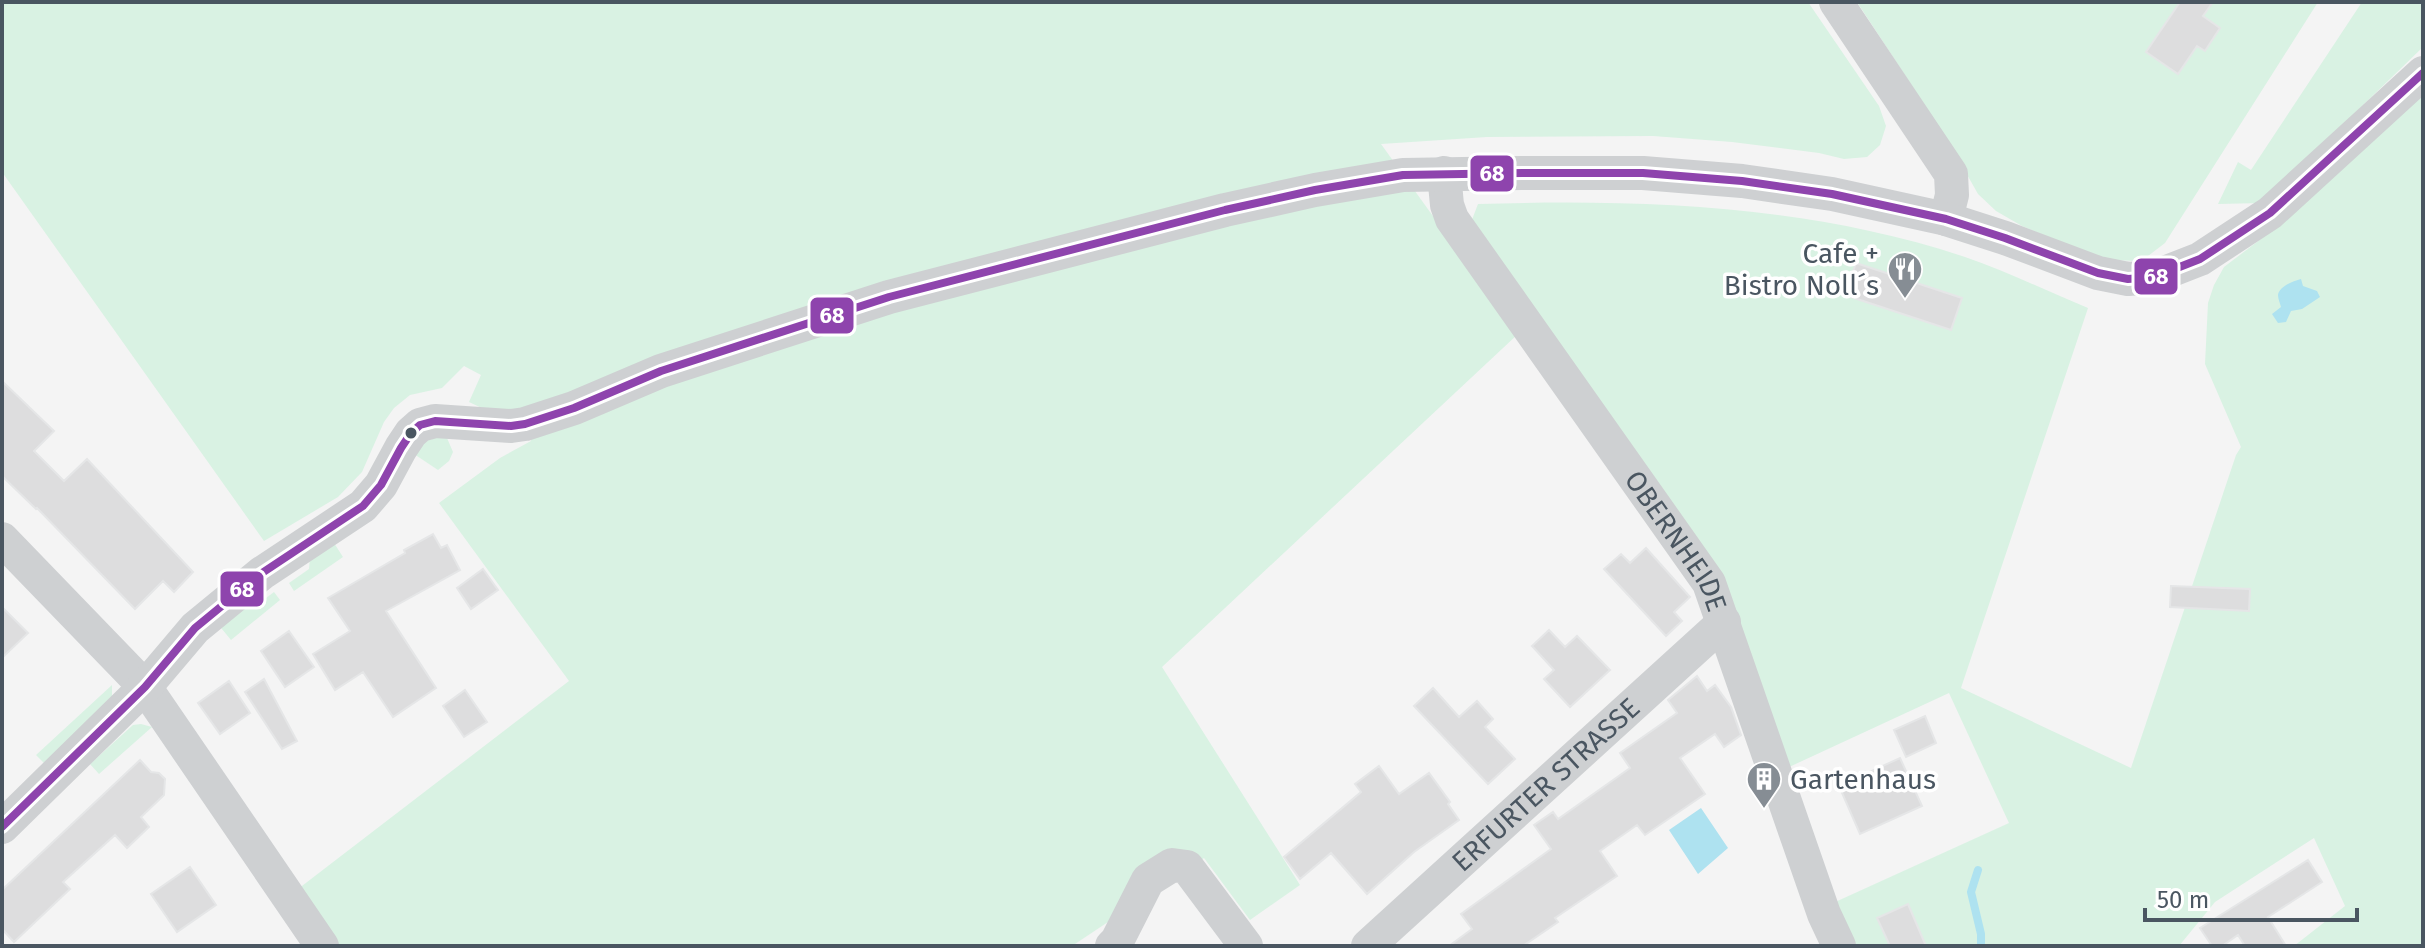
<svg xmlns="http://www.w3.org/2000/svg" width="2425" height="948" font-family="'Fira Sans',sans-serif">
  <rect width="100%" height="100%" fill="#f4f4f4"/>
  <path fill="#d9f2e3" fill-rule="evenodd" d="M 2,2 L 1808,2 L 1879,106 L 1886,126 L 1880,145 L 1867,157 L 1844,159 L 1819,153 L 1732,142 L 1653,136 L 1487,137 L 1381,144 L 1518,334 L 1162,667 L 1300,885 L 1250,920 L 1204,858 L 1072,946 L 337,946 L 298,889 L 569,681 L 439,503 L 500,458 L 531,441 L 517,409 L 486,410 L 469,402 L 481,375 L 464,366 L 442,388 L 410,395 L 394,408 L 384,422 L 362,472 L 338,497 L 264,541 L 2,172 Z
    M 1857,2 L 2318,2 L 2165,243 L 2148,256 L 2136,261 L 2113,260 L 2091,255 L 2022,226 L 1996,211 L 1978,194 L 1948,141 Z
    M 2362,2 L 2423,2 L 2423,47 L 2262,203 L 2218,204 L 2238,162 L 2251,170 Z
    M 2423,90 L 2423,946 L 2294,946 L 2345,906 L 2314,838 L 2215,902 L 2179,946 L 1852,946 L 1833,903 L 2009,823 L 1949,693 L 1787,768 L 1722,574 L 1470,225 L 1478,204 C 1642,199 1808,205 1965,257 C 2006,271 2047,291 2088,308 L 1961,688 L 2131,768 L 2236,455 L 2241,447 L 2205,364 L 2208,303 L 2214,285 L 2224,267 L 2274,229 ZM 1856,263 L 1961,298 L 1951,330 L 1845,295 Z
    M 433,433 L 447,438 L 453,452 L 449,461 L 438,470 L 414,454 Z
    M 334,543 L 343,557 L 294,591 L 289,583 L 309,569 L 310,557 Z
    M 274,592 L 280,600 L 231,640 L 217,623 L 242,602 L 254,607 Z
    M 112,685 L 112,696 L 50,769 L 36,755 Z
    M 141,724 L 152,727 L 99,774 L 90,764 L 133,725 Z"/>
  <path fill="#aee2f0" d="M 2301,279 L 2303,286 L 2317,291 L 2320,297 L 2302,309 L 2291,311 L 2286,322 L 2278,323 L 2272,314 L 2281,307 C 2280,303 2278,299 2278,295 C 2279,286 2294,281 2301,279 Z
    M 1701,808 L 1728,848 L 1698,874 L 1669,830 Z"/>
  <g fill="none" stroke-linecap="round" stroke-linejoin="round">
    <path stroke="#aee2f0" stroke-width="8" d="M 1978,870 L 1971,892 L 1981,934 L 1981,946"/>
  </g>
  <path fill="#ddddde" stroke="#e5e6e7" stroke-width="2" d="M 2180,2 L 2213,2 L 2203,16 L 2220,28 L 2205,51 L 2197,46 L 2178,74 L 2146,52 Z
    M 1856,263 L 1962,298 L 1951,330 L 1845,295 Z
    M 2,381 L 54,431 L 34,451 L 64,481 L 87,459 L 193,572 L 174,592 L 163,581 L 135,609 L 37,508 L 36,509 L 2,476 Z
    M 433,534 L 441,548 L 447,545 L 460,570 L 386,611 L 436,688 L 393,717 L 363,672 L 335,690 L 313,654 L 350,631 L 328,598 L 405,553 L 404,550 Z
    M 1646,548 L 1690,597 L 1674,612 L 1682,621 L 1666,636 L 1604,569 L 1621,554 L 1630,563 Z
    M 483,569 L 498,590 L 471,609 L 457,588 Z
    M 2171,586 L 2250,589 L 2249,611 L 2170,607 Z
    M 2,607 L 28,633 L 2,658 Z
    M 1549,630 L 1565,647 L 1577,636 L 1610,670 L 1570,707 L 1544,679 L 1554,670 L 1532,646 Z
    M 289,631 L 314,667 L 285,687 L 261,651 Z
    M 1697,676 L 1707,691 L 1715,685 L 1731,707 L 1741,735 L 1724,747 L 1715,734 L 1680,758 L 1705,794 L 1645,835 L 1637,825 L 1600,851 L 1617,876 L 1555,918 L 1558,922 L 1523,946 L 1449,946 L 1472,929 L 1461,914 L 1551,849 L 1534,825 L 1553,812 L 1558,819 L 1630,768 L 1620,753 L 1677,713 L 1668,700 Z
    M 264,679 L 297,741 L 282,749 L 245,692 Z
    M 229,681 L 250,713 L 220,734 L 198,703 Z
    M 1433,688 L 1459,717 L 1477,701 L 1493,719 L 1485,727 L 1515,759 L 1488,784 L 1414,706 Z
    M 465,690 L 487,722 L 464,737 L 443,706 Z
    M 1925,716 L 1936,743 L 1906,757 L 1894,730 Z
    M 1900,758 L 1922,806 L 1860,834 L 1839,786 Z
    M 140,760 L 151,772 L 159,773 L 165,779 L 164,795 L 141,817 L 149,827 L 127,848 L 115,835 L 63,882 L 70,889 L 14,942 L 2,929 L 2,890 Z
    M 1379,766 L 1399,794 L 1429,773 L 1450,802 L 1448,804 L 1459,820 L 1414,852 L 1367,894 L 1331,853 L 1300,879 L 1284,857 L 1361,792 L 1355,784 Z
    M 2308,860 L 2322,882 L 2268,917 L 2286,946 L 2245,946 L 2238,935 L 2222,946 L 2212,946 L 2200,928 Z
    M 190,867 L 216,905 L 177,932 L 151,894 Z
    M 1908,904 L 1926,946 L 1890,946 L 1877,918 Z"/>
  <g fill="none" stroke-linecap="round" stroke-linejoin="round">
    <g stroke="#ced0d2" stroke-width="34">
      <path d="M 1836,2 L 1951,174 L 1952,195 L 1946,219"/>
      <path id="s1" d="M 1444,173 L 1447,205 L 1452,219 L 1709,583 L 1824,914 L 1839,946"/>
      <path d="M 2,539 L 145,687 L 322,946"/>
      <path d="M 2,827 L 145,687 L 195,628 L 262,573 L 363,506 L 381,485 L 401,448 L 411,433 L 420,425 L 435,421 L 511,426 L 525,424 L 574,408 L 661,371 L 889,297 L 1225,210 L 1315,190 L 1403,175 L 1522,173 L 1643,173 L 1742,181 L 1832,194 L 1946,219 L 2005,238 L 2098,273 L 2128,279 L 2154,277 L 2200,259 L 2270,213 L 2423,73"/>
      <path d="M 1112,946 L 1117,941 L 1148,880 L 1172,865 L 1187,867 L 1246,946"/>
      <path id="s2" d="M 1368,946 L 1724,622"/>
    </g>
    <g stroke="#fff" stroke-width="14">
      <path id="bus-1" d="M 2,827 L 145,687 L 195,628 L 262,573 L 363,506 L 381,485 L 401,448 L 411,433 L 420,425 L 435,421 L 511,426 L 525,424 L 574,408 L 661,371 L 889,297 L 1225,210 L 1315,190 L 1403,175 L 1522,173 L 1643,173 L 1742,181 L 1832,194 L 1946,219 L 2005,238 L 2098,273 L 2128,279 L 2154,277 L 2200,259 L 2270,213 L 2423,73"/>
    </g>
    <use href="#bus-1" stroke="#8e44ad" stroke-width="8"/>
  </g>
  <defs>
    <g id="restaurant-pin" transform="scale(1.8)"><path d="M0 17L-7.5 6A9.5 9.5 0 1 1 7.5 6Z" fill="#868d94" stroke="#fff"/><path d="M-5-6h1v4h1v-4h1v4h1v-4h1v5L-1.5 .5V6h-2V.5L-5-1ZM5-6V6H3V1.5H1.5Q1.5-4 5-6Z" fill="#fff"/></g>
    <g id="building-pin" transform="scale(1.8)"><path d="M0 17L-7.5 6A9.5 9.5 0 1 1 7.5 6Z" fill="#868d94" stroke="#fff"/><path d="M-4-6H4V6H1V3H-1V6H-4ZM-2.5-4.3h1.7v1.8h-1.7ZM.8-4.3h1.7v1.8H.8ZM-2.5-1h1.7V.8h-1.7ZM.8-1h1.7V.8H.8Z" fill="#fff"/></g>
  </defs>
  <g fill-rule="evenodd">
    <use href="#restaurant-pin" x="1905" y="269"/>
    <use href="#building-pin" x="1764" y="779"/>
  </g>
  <circle fill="#4a5661" stroke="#fff" stroke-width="3" cx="411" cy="433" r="7"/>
  <g text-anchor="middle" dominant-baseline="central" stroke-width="7" stroke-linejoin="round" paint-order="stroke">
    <g font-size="28" fill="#4a5661" stroke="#fff" text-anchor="end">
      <text x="1879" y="253">Cafe +<tspan x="1879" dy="32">Bistro Noll´s</tspan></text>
      <text x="1790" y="779" text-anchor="start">Gartenhaus</text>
    </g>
    <g font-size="28" fill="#4a5661" stroke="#fff">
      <text stroke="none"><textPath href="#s1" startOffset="440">OBERNHEIDE</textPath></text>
      <text stroke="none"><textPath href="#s2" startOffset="240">ERFURTER STRASSE</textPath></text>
    </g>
  </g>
  <g stroke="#fff" stroke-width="3">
    <rect x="1469" y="154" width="46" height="39" rx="8" fill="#8e44ad"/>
    <rect x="2133" y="257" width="46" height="39" rx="8" fill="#8e44ad"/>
    <rect x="809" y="296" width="46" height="39" rx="8" fill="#8e44ad"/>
    <rect x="219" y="570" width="46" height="38" rx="8" fill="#8e44ad"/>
  </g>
  <g font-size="22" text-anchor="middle" font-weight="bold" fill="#fff">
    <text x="1492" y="181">68</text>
    <text x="2156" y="284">68</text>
    <text x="832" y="323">68</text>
    <text x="242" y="597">68</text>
  </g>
  <rect width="2425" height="948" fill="none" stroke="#4a5661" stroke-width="8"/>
  <path d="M2145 908v12h212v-12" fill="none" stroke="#4a5661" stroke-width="4"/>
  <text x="2157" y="908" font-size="24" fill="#4a5661" stroke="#ffffff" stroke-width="6" paint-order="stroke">50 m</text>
</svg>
